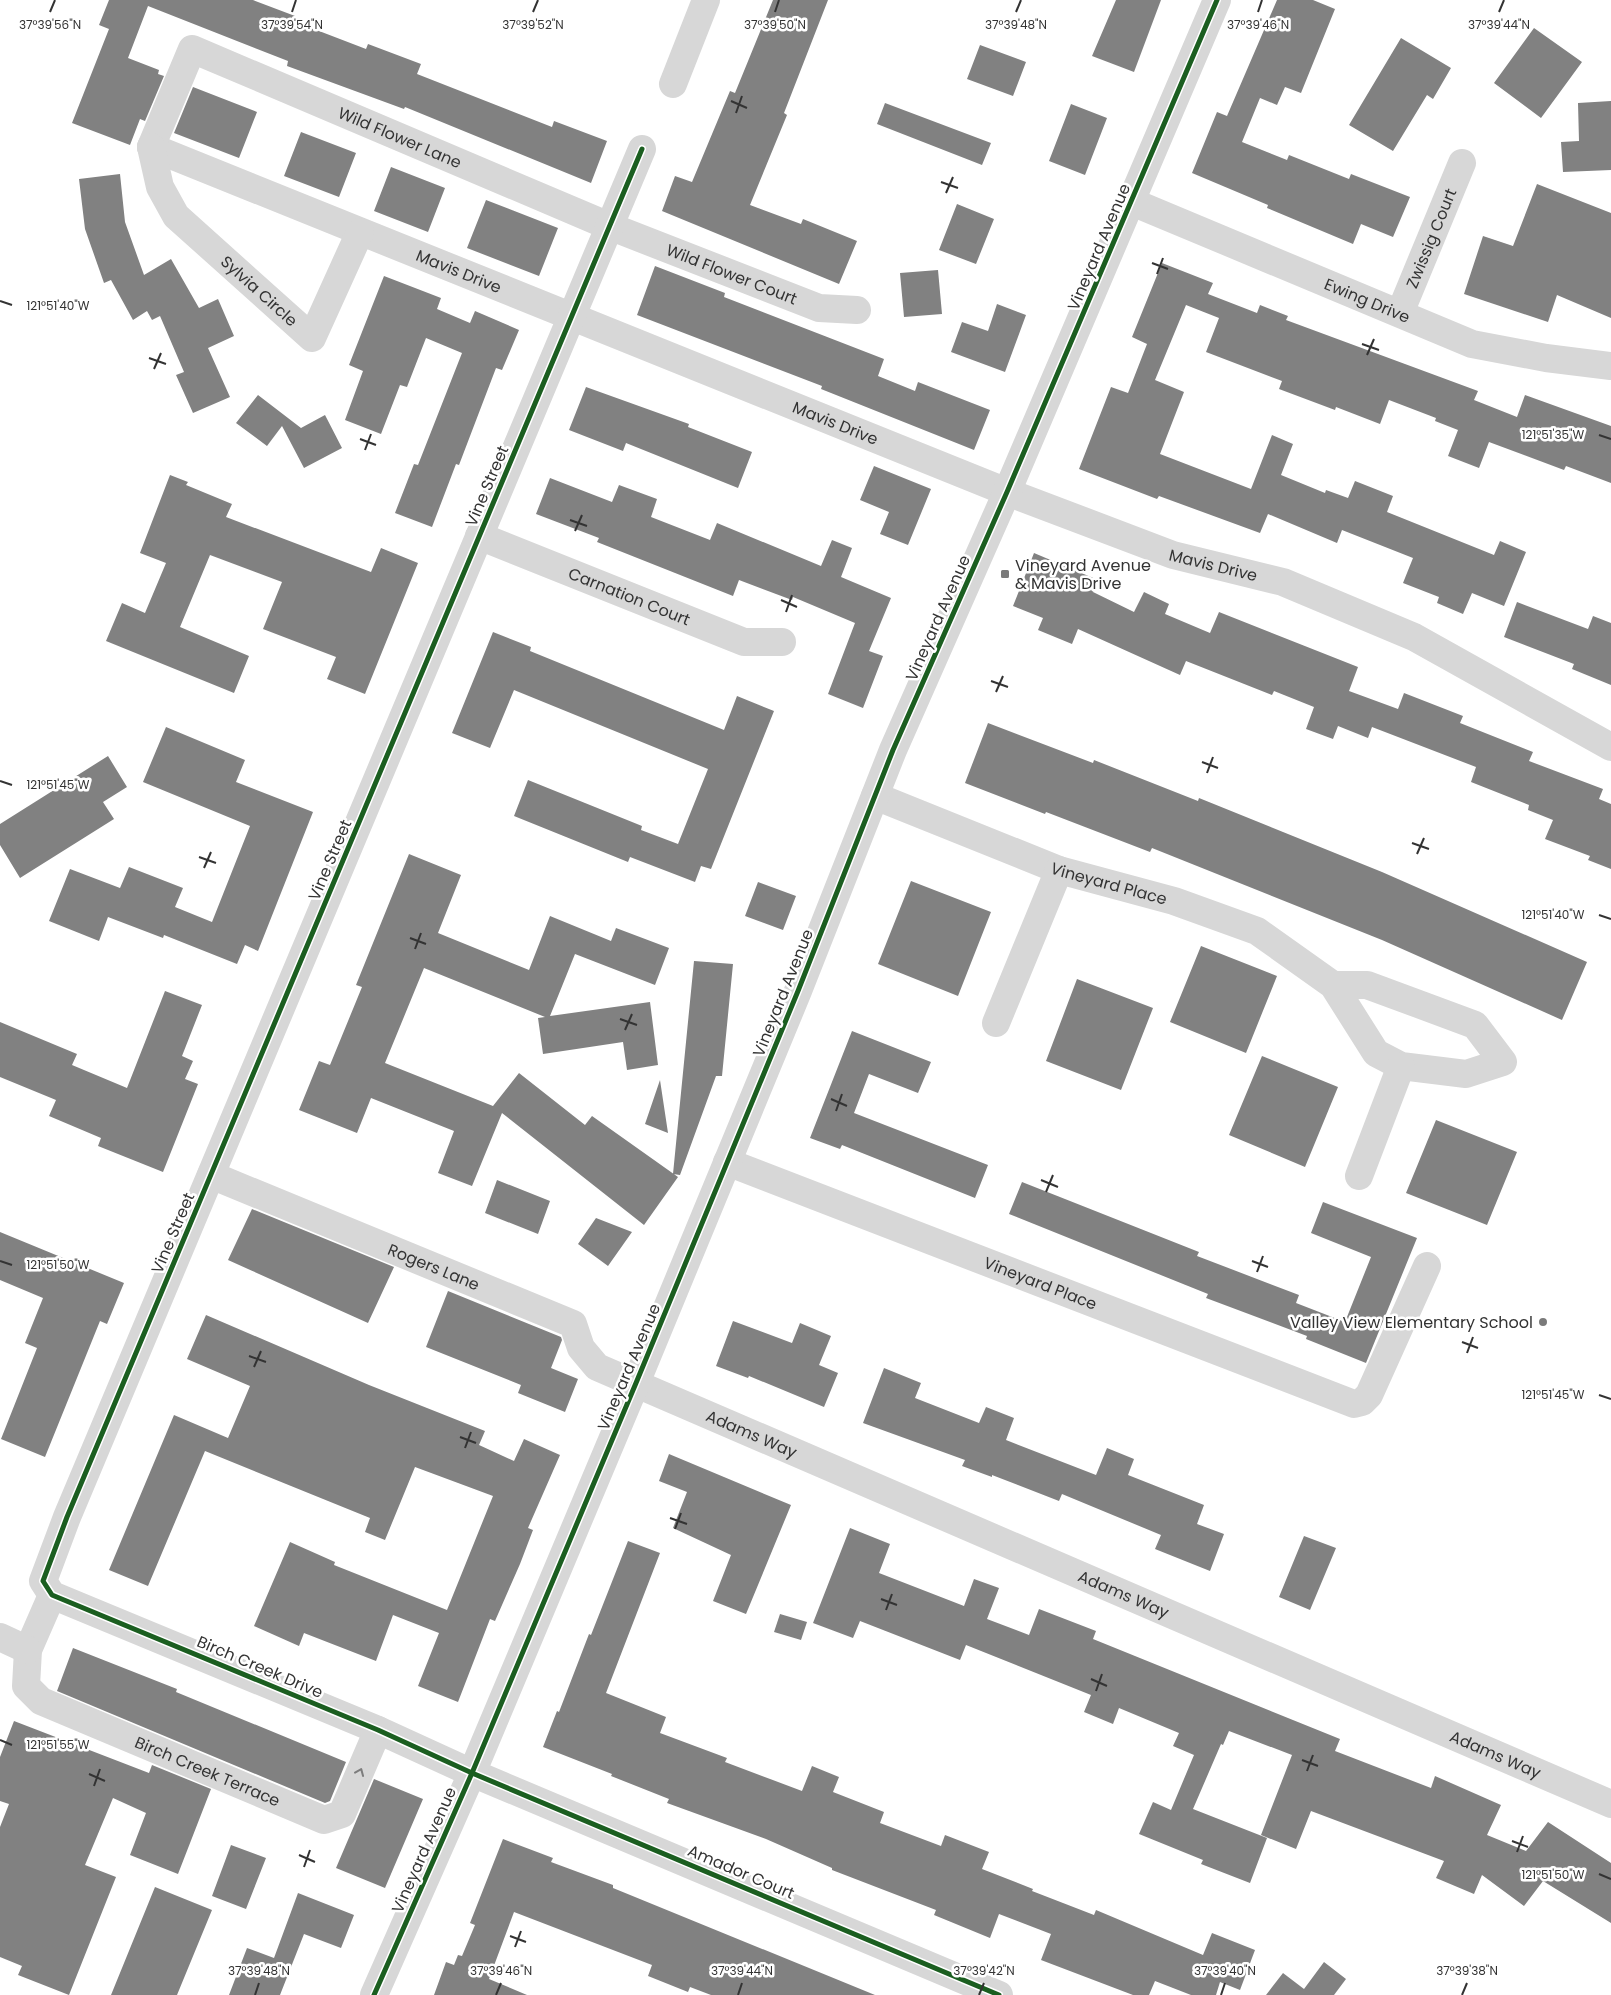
<svg xmlns="http://www.w3.org/2000/svg" width="1611" height="1995" font-family="Poppins,sans-serif">
  <rect width="100%" height="100%" fill="#fff"/>
  <path fill="#818181" d="M 109,0 L 253,0 L 295,16 L 293,21 L 366,49 L 368,44 L 421,64 L 417,74 L 552,127 L 554,121 L 607,141 L 591,183 L 405,107 L 404,109 L 287,66 L 288,61 L 148,6 L 128,58 L 159,70 L 158,74 L 164,76 L 145,121 L 140,119 L 130,145 L 72,123 L 109,29 L 99,25 Z
    M 773,0 L 828,0 L 784,113 L 787,115 L 750,205 L 801,224 L 803,219 L 857,241 L 839,284 L 662,211 L 675,176 L 692,182 L 730,91 L 735,93 Z
    M 1116,0 L 1161,0 L 1134,72 L 1092,56 Z
    M 1277,0 L 1313,0 L 1335,9 L 1301,93 L 1285,87 L 1277,105 L 1260,98 L 1242,142 L 1287,160 L 1289,155 L 1349,179 L 1351,174 L 1410,197 L 1393,237 L 1361,224 L 1353,244 L 1267,208 L 1268,205 L 1192,173 L 1217,112 L 1227,116 Z
    M 1534,28 L 1582,62 L 1541,118 L 1494,83 Z
    M 1401,38 L 1451,68 L 1433,99 L 1427,95 L 1393,151 L 1349,125 Z
    M 980,45 L 1026,62 L 1013,96 L 967,79 Z
    M 193,87 L 257,112 L 239,158 L 174,133 Z
    M 1611,101 L 1611,170 L 1563,172 L 1561,142 L 1579,141 L 1578,103 Z
    M 885,103 L 991,143 L 982,165 L 877,124 Z
    M 1071,104 L 1107,118 L 1085,175 L 1049,161 Z
    M 301,132 L 356,153 L 339,197 L 284,176 Z
    M 391,167 L 445,188 L 428,232 L 374,211 Z
    M 120,174 L 125,222 L 144,275 L 171,259 L 199,308 L 218,299 L 234,336 L 208,348 L 230,397 L 193,413 L 176,375 L 184,372 L 160,316 L 152,320 L 147,311 L 133,320 L 111,280 L 104,283 L 85,229 L 79,179 Z
    M 1537,184 L 1611,213 L 1611,318 L 1557,295 L 1548,322 L 1464,294 L 1483,236 L 1513,246 Z
    M 486,200 L 558,228 L 539,276 L 467,248 Z
    M 957,204 L 994,219 L 976,264 L 939,250 Z
    M 1162,263 L 1213,283 L 1208,294 L 1257,313 L 1260,305 L 1288,316 L 1286,320 L 1478,391 L 1474,400 L 1517,417 L 1525,395 L 1611,426 L 1611,483 L 1566,466 L 1564,470 L 1489,442 L 1479,468 L 1448,456 L 1458,430 L 1435,421 L 1436,418 L 1389,400 L 1380,424 L 1336,407 L 1335,410 L 1279,389 L 1282,381 L 1206,352 L 1219,318 L 1186,305 L 1155,380 L 1184,392 L 1160,454 L 1251,489 L 1272,435 L 1293,444 L 1281,475 L 1325,493 L 1326,490 L 1348,498 L 1355,481 L 1393,496 L 1387,512 L 1494,555 L 1500,541 L 1526,552 L 1504,606 L 1472,593 L 1463,614 L 1437,603 L 1439,597 L 1403,583 L 1413,558 L 1342,530 L 1337,543 L 1268,514 L 1260,533 L 1159,496 L 1157,499 L 1079,469 L 1111,387 L 1128,393 L 1147,344 L 1132,337 Z
    M 655,266 L 725,293 L 724,297 L 884,359 L 878,376 L 915,391 L 918,382 L 990,410 L 974,450 L 821,389 L 822,386 L 637,315 Z
    M 938,270 L 942,314 L 904,317 L 900,273 Z
    M 384,276 L 441,298 L 437,309 L 470,323 L 475,311 L 519,330 L 502,370 L 496,368 L 459,465 L 456,464 L 432,527 L 395,513 L 414,464 L 418,465 L 462,353 L 426,338 L 407,387 L 400,385 L 381,434 L 345,420 L 363,371 L 349,365 Z
    M 997,304 L 1026,315 L 1005,372 L 951,352 L 962,322 L 988,331 Z
    M 586,387 L 689,424 L 688,427 L 752,452 L 738,488 L 626,443 L 623,451 L 569,430 Z
    M 258,395 L 301,428 L 325,415 L 342,448 L 304,468 L 282,426 L 267,446 L 236,423 Z
    M 874,466 L 931,489 L 908,545 L 880,534 L 889,512 L 860,500 Z
    M 170,475 L 188,482 L 186,485 L 232,504 L 226,517 L 371,572 L 381,548 L 418,563 L 365,694 L 327,679 L 336,657 L 263,629 L 282,582 L 210,555 L 180,627 L 249,656 L 234,693 L 106,641 L 122,603 L 145,613 L 166,563 L 140,553 Z
    M 550,478 L 612,502 L 619,485 L 657,499 L 651,517 L 710,540 L 717,523 L 821,566 L 832,540 L 852,548 L 841,577 L 891,598 L 869,651 L 883,656 L 863,708 L 828,694 L 855,623 L 793,597 L 792,600 L 739,580 L 733,596 L 597,542 L 599,538 L 536,514 Z
    M 1034,553 L 1098,580 L 1093,592 L 1134,612 L 1144,592 L 1169,604 L 1165,614 L 1210,633 L 1219,612 L 1358,667 L 1349,691 L 1398,709 L 1404,693 L 1463,716 L 1460,723 L 1533,752 L 1529,761 L 1603,789 L 1599,799 L 1611,804 L 1611,869 L 1588,860 L 1590,856 L 1545,839 L 1553,820 L 1528,810 L 1529,805 L 1471,782 L 1476,767 L 1372,727 L 1368,738 L 1338,726 L 1333,739 L 1306,729 L 1314,707 L 1274,691 L 1272,695 L 1186,661 L 1180,675 L 1078,629 L 1072,644 L 1038,630 L 1043,618 L 1013,606 Z
    M 1517,602 L 1588,629 L 1593,616 L 1611,623 L 1611,685 L 1572,669 L 1574,664 L 1504,637 Z
    M 493,632 L 531,647 L 530,651 L 724,730 L 737,696 L 774,711 L 711,869 L 701,866 L 695,882 L 630,857 L 628,862 L 514,816 L 528,780 L 642,826 L 641,830 L 678,844 L 708,769 L 514,690 L 490,748 L 452,733 Z
    M 988,723 L 1093,763 L 1094,760 L 1198,801 L 1199,798 L 1382,872 L 1587,962 L 1562,1020 L 1382,940 L 1152,848 L 1150,852 L 1046,812 L 1045,814 L 965,783 Z
    M 166,727 L 245,760 L 236,782 L 313,812 L 258,951 L 245,945 L 237,964 L 164,935 L 163,938 L 108,917 L 99,941 L 49,921 L 70,869 L 120,888 L 129,867 L 183,888 L 175,907 L 212,922 L 250,826 L 143,782 Z
    M 108,756 L 127,787 L 103,802 L 114,819 L 20,878 L 0,845 L 0,824 Z
    M 409,854 L 461,875 L 438,933 L 529,970 L 550,916 L 611,941 L 616,928 L 669,948 L 655,985 L 575,954 L 550,1016 L 650,1002 L 658,1065 L 627,1070 L 623,1042 L 543,1054 L 538,1018 L 545,1017 L 424,968 L 385,1063 L 493,1106 L 519,1073 L 585,1125 L 592,1116 L 678,1177 L 644,1225 L 502,1113 L 472,1186 L 438,1173 L 454,1131 L 371,1098 L 357,1133 L 299,1110 L 319,1061 L 330,1065 L 362,987 L 356,985 Z
    M 911,881 L 991,912 L 958,996 L 878,964 Z
    M 758,882 L 796,896 L 783,930 L 745,916 Z
    M 1201,946 L 1277,976 L 1246,1053 L 1170,1022 Z
    M 694,961 L 733,964 L 722,1076 L 716,1076 L 680,1175 L 673,1174 Z
    M 1077,979 L 1153,1008 L 1121,1090 L 1046,1061 Z
    M 165,991 L 202,1005 L 182,1056 L 193,1061 L 185,1079 L 198,1084 L 163,1172 L 98,1146 L 101,1138 L 49,1116 L 56,1100 L 0,1077 L 0,1022 L 77,1054 L 72,1065 L 127,1088 Z
    M 852,1031 L 931,1062 L 918,1093 L 869,1074 L 854,1113 L 988,1165 L 975,1198 L 842,1145 L 840,1149 L 810,1138 Z
    M 1262,1056 L 1338,1087 L 1305,1167 L 1229,1135 Z
    M 660,1080 L 668,1133 L 645,1124 Z
    M 1436,1120 L 1517,1152 L 1487,1225 L 1406,1193 Z
    M 497,1180 L 550,1201 L 538,1234 L 485,1213 Z
    M 1022,1182 L 1199,1252 L 1197,1256 L 1299,1295 L 1296,1303 L 1345,1322 L 1371,1257 L 1311,1233 L 1323,1202 L 1417,1238 L 1366,1363 L 1306,1339 L 1307,1336 L 1206,1298 L 1208,1294 L 1009,1214 Z
    M 252,1209 L 394,1267 L 368,1323 L 228,1260 Z
    M 596,1218 L 632,1232 L 608,1266 L 578,1244 Z
    M 0,1232 L 124,1283 L 107,1324 L 100,1321 L 45,1457 L 1,1439 L 37,1348 L 25,1343 L 43,1298 L 0,1280 Z
    M 448,1291 L 561,1337 L 562,1340 L 551,1368 L 578,1379 L 565,1412 L 518,1393 L 521,1385 L 426,1347 Z
    M 206,1315 L 369,1385 L 485,1431 L 479,1445 L 514,1461 L 524,1439 L 560,1455 L 528,1528 L 533,1530 L 520,1564 L 495,1621 L 490,1619 L 458,1702 L 418,1686 L 439,1633 L 393,1615 L 376,1661 L 304,1633 L 299,1646 L 254,1626 L 290,1542 L 335,1562 L 334,1565 L 447,1610 L 493,1496 L 415,1467 L 385,1540 L 365,1532 L 370,1518 L 205,1451 L 148,1586 L 109,1570 L 174,1415 L 228,1438 L 250,1386 L 187,1359 Z
    M 733,1321 L 792,1343 L 800,1323 L 831,1336 L 819,1365 L 838,1373 L 824,1407 L 749,1376 L 748,1378 L 716,1366 Z
    M 884,1368 L 921,1383 L 915,1398 L 979,1423 L 986,1407 L 1014,1418 L 1006,1440 L 1096,1475 L 1107,1448 L 1134,1459 L 1128,1475 L 1204,1505 L 1197,1524 L 1224,1534 L 1210,1571 L 1155,1549 L 1161,1535 L 1062,1494 L 1059,1501 L 992,1475 L 992,1477 L 962,1466 L 965,1460 L 863,1423 Z
    M 669,1454 L 791,1505 L 746,1614 L 713,1601 L 731,1555 L 673,1528 L 687,1492 L 659,1481 Z
    M 850,1528 L 890,1544 L 879,1573 L 964,1606 L 974,1579 L 999,1588 L 987,1619 L 1029,1635 L 1039,1609 L 1096,1631 L 1093,1639 L 1340,1739 L 1335,1751 L 1431,1788 L 1435,1776 L 1501,1805 L 1487,1835 L 1526,1851 L 1548,1822 L 1611,1863 L 1611,1923 L 1543,1881 L 1524,1906 L 1482,1875 L 1474,1894 L 1436,1878 L 1444,1861 L 1311,1811 L 1296,1849 L 1261,1835 L 1292,1755 L 1229,1731 L 1223,1745 L 1221,1744 L 1193,1809 L 1267,1838 L 1250,1883 L 1201,1864 L 1203,1860 L 1139,1834 L 1153,1802 L 1171,1810 L 1194,1755 L 1173,1746 L 1179,1733 L 1119,1708 L 1113,1724 L 1084,1712 L 1091,1695 L 966,1645 L 960,1660 L 860,1621 L 853,1638 L 813,1623 Z
    M 1304,1536 L 1336,1548 L 1310,1610 L 1279,1597 Z
    M 628,1541 L 660,1553 L 606,1693 L 666,1717 L 660,1733 L 727,1758 L 725,1762 L 802,1791 L 812,1766 L 839,1777 L 833,1792 L 884,1812 L 880,1823 L 941,1846 L 945,1835 L 989,1852 L 982,1869 L 1033,1889 L 1032,1891 L 1094,1915 L 1096,1910 L 1203,1955 L 1212,1933 L 1255,1950 L 1240,1990 L 1220,1982 L 1216,1995 L 1191,1995 L 1155,1981 L 1149,1995 L 1133,1995 L 1041,1960 L 1051,1934 L 999,1914 L 990,1938 L 934,1915 L 936,1910 L 832,1870 L 832,1868 L 766,1839 L 667,1803 L 669,1799 L 611,1776 L 612,1774 L 543,1747 L 557,1711 L 559,1712 L 589,1634 L 591,1635 Z
    M 780,1614 L 807,1622 L 801,1640 L 774,1632 Z
    M 73,1648 L 177,1689 L 176,1692 L 346,1762 L 330,1801 L 325,1803 L 57,1691 Z
    M 14,1721 L 149,1773 L 152,1765 L 211,1789 L 178,1874 L 130,1855 L 146,1813 L 113,1798 L 85,1865 L 116,1877 L 69,1995 L 18,1975 L 22,1966 L 0,1957 L 0,1827 L 9,1804 L 0,1801 L 0,1757 Z
    M 374,1779 L 423,1799 L 385,1888 L 336,1868 Z
    M 503,1839 L 553,1858 L 551,1862 L 613,1885 L 613,1888 L 875,1995 L 711,1995 L 690,1987 L 688,1992 L 648,1976 L 652,1965 L 514,1912 L 489,1979 L 527,1995 L 434,1995 L 446,1962 L 454,1965 L 458,1955 L 462,1956 L 475,1925 L 470,1923 Z
    M 231,1845 L 266,1858 L 246,1909 L 212,1896 Z
    M 155,1887 L 212,1910 L 177,1995 L 111,1995 Z
    M 298,1893 L 354,1915 L 341,1948 L 304,1934 L 280,1995 L 229,1995 L 247,1948 L 274,1958 Z
    M 1324,1962 L 1346,1979 L 1334,1995 L 1266,1995 L 1283,1973 L 1304,1989 Z"/>
  <g fill="none" stroke-linecap="round" stroke-linejoin="round">
    <g stroke="#d7d7d7" stroke-width="28">
      <path d="M 673,84 L 706,0"/>
      <path id="s1" d="M 151,147 L 1007,492 L 1173,555 L 1283,582 L 1414,637 L 1611,747"/>
      <path id="s2" d="M 151,147 L 192,49 L 609,226 L 819,308 L 857,310"/>
      <path id="s3" d="M 151,147 L 160,187 L 176,216 L 312,338 L 360,232"/>
      <path d="M 642,149 L 67,1517 L 43,1581 L 52,1595 L 378,1730 L 472,1773 L 999,1995"/>
      <path id="s4" d="M 1132,202 L 1472,344 L 1546,358 L 1611,366"/>
      <path id="s5" d="M 1400,313 L 1462,163"/>
      <path id="s6" d="M 479,536 L 744,642 L 782,642"/>
      <path id="s7" d="M 875,796 L 1059,870 L 1174,901 L 1257,931 L 1333,985 L 1376,1053 L 1401,1066 L 1466,1074 L 1503,1062 L 1475,1025 L 1367,985 L 1333,985"/>
      <path d="M 996,1023 L 1059,870"/>
      <path id="s8" d="M 727,1162 L 1354,1404 L 1362,1402 L 1369,1395 L 1427,1266"/>
      <path id="s9" d="M 211,1175 L 573,1324 L 581,1348 L 597,1367 L 1611,1804"/>
      <path d="M 1359,1176 L 1401,1066"/>
      <path id="s10" d="M 52,1595 L 28,1650 L 26,1686 L 41,1701 L 324,1820 L 342,1814 L 378,1730"/>
      <path d="M 0,1637 L 28,1650"/>
    </g>
    <path stroke="#d7d7d7" stroke-width="28" d="M 374,1995 L 472,1773 L 636,1383 L 798,991 L 893,750 L 1007,492 L 1217,0"/>
    <g stroke="#fff" stroke-width="8">
      <path id="cycleway" d="M 642,149 L 67,1517 L 43,1581 L 52,1595 L 378,1730 L 472,1773 L 999,1995
        M 374,1995 L 472,1773 L 636,1383 L 798,991 L 893,750 L 1007,492 L 1217,0"/>
    </g>
    <use href="#cycleway" stroke="#1b5e20" stroke-width="5"/>
  </g>
  <defs><path id="oneway-chevron" d="M-2-3.5L2.5 0L-2 3.5" fill="none" stroke-width="1.6" stroke-linecap="round" stroke-linejoin="round" transform="scale(1.25)"/></defs>
  <use stroke="#7d7d7d" href="#oneway-chevron" transform="translate(360 1772) rotate(-67)"/>
  <path fill="none" stroke="#333" stroke-width="2" d="M 50,12 L 55,0M 292,12 L 296,0M 533,12 L 538,0M 775,12 L 779,0M 1016,12 L 1021,0M 1258,12 L 1262,0M 1499,12 L 1504,0M 731,101 L 747,108M 736,113 L 742,96M 941,182 L 958,188M 946,193 L 953,177M 1152,263 L 1168,269M 1157,274 L 1163,258M 0,301 L 12,305M 1362,344 L 1379,350M 1367,355 L 1374,339M 149,358 L 166,364M 154,369 L 161,353M 1599,435 L 1611,439M 360,439 L 376,445M 365,450 L 371,434M 570,520 L 587,526M 575,531 L 582,515M 781,600 L 797,607M 786,612 L 792,595M 991,681 L 1008,687M 996,692 L 1003,676M 1202,762 L 1218,768M 1207,773 L 1213,757M 0,781 L 12,785M 1412,843 L 1429,849M 1417,854 L 1424,838M 199,857 L 216,863M 204,868 L 211,852M 1599,915 L 1611,919M 410,938 L 426,944M 415,949 L 421,933M 620,1019 L 637,1025M 625,1030 L 632,1014M 831,1099 L 847,1106M 836,1111 L 842,1094M 1041,1180 L 1058,1187M 1046,1192 L 1053,1175M 0,1261 L 12,1265M 1252,1261 L 1268,1267M 1257,1272 L 1263,1256M 1462,1342 L 1478,1348M 1467,1353 L 1473,1337M 249,1356 L 266,1362M 254,1367 L 261,1351M 1599,1395 L 1611,1399M 460,1437 L 476,1443M 465,1448 L 471,1432M 670,1518 L 687,1524M 675,1529 L 681,1513M 881,1599 L 897,1605M 886,1610 L 892,1594M 1091,1679 L 1107,1686M 1096,1691 L 1102,1674M 0,1740 L 12,1745M 1302,1760 L 1318,1766M 1307,1771 L 1313,1755M 89,1774 L 105,1781M 94,1786 L 100,1769M 1512,1841 L 1528,1847M 1517,1852 L 1523,1836M 299,1855 L 315,1862M 304,1867 L 310,1850M 1599,1874 L 1611,1879M 510,1936 L 526,1942M 515,1947 L 521,1931M 255,1995 L 259,1983M 496,1995 L 501,1983M 738,1995 L 742,1983M 979,1995 L 984,1983M 1221,1995 L 1225,1983M 1462,1995 L 1467,1983"/>
  <g fill="#7a7a7a" stroke="#fff" stroke-width="2">
    <rect x="1000" y="569" width="10" height="10" rx="2.5"/>
    <circle cx="1543" cy="1322" r="5"/>
  </g>
  <g text-anchor="middle" dominant-baseline="central" stroke-width="5" stroke-linejoin="round" paint-order="stroke">
    <g font-size="16" fill="#333" stroke="#fff">
      <text stroke="none"><textPath href="#s2" startOffset="332">Wild Flower Lane</textPath></text>
      <text stroke="none"><textPath href="#s5" startOffset="81">Zwissig Court</textPath></text>
      <text transform="translate(1099 247) rotate(-67)">Vineyard Avenue</text>
      <text stroke="none"><textPath href="#s1" startOffset="332">Mavis Drive</textPath></text>
      <text stroke="none"><textPath href="#s2" startOffset="691">Wild Flower Court</textPath></text>
      <text stroke="none"><textPath href="#s3" startOffset="186">Sylvia Circle</textPath></text>
      <text stroke="none"><textPath href="#s4" startOffset="255">Ewing Drive</textPath></text>
      <text stroke="none"><textPath href="#s1" startOffset="738">Mavis Drive</textPath></text>
      <text transform="translate(487 486) rotate(-67)">Vine Street</text>
      <text stroke="none"><textPath href="#s1" startOffset="1142">Mavis Drive</textPath></text>
      <text stroke="none"><textPath href="#s6" startOffset="162">Carnation Court</textPath></text>
      <text transform="translate(938 618) rotate(-66)">Vineyard Avenue</text>
      <text transform="translate(330 860) rotate(-67)">Vine Street</text>
      <text stroke="none"><textPath href="#s7" startOffset="250">Vineyard Place</textPath></text>
      <text transform="translate(783 993) rotate(-68)">Vineyard Avenue</text>
      <text transform="translate(173 1233) rotate(-67)">Vine Street</text>
      <text stroke="none"><textPath href="#s9" startOffset="241">Rogers Lane</textPath></text>
      <text stroke="none"><textPath href="#s8" startOffset="336">Vineyard Place</textPath></text>
      <text transform="translate(629 1367) rotate(-67)">Vineyard Avenue</text>
      <text stroke="none"><textPath href="#s9" startOffset="610">Adams Way</textPath></text>
      <text stroke="none"><textPath href="#s9" startOffset="1015">Adams Way</textPath></text>
      <text transform="translate(260 1667) rotate(23)">Birch Creek Drive</text>
      <text stroke="none"><textPath href="#s9" startOffset="1420">Adams Way</textPath></text>
      <text stroke="none"><textPath href="#s10" startOffset="298">Birch Creek Terrace</textPath></text>
      <text transform="translate(424 1850) rotate(-66)">Vineyard Avenue</text>
      <text transform="translate(741 1872) rotate(23)">Amador Court</text>
    </g>
    <g font-size="16" fill="#333" stroke="#fff" text-anchor="start">
      <text x="1015" y="565">Vineyard Avenue<tspan x="1015" dy="18">&amp; Mavis Drive</tspan></text>
      <text x="1533" y="1322" text-anchor="end">Valley View Elementary School</text>
    </g>
  </g>
  <g font-size="12" text-anchor="middle" fill="#333" stroke="#fff" stroke-width="5" stroke-linejoin="round" paint-order="stroke">
    <text x="50" y="29">37°39'56"N</text>
    <text x="292" y="29">37°39'54"N</text>
    <text x="775" y="29">37°39'50"N</text>
    <text x="1016" y="29">37°39'48"N</text>
    <text x="1258" y="29">37°39'46"N</text>
    <text x="1499" y="29">37°39'44"N</text>
    <text x="533" y="29">37°39'52"N</text>
    <text x="58" y="310">121°51'40"W</text>
    <text x="1553" y="439">121°51'35"W</text>
    <text x="58" y="789">121°51'45"W</text>
    <text x="1553" y="919">121°51'40"W</text>
    <text x="58" y="1269">121°51'50"W</text>
    <text x="1553" y="1399">121°51'45"W</text>
    <text x="58" y="1749">121°51'55"W</text>
    <text x="1553" y="1879">121°51'50"W</text>
    <text x="259" y="1975">37°39'48"N</text>
    <text x="501" y="1975">37°39'46"N</text>
    <text x="742" y="1975">37°39'44"N</text>
    <text x="984" y="1975">37°39'42"N</text>
    <text x="1225" y="1975">37°39'40"N</text>
    <text x="1467" y="1975">37°39'38"N</text>
  </g>
</svg>
